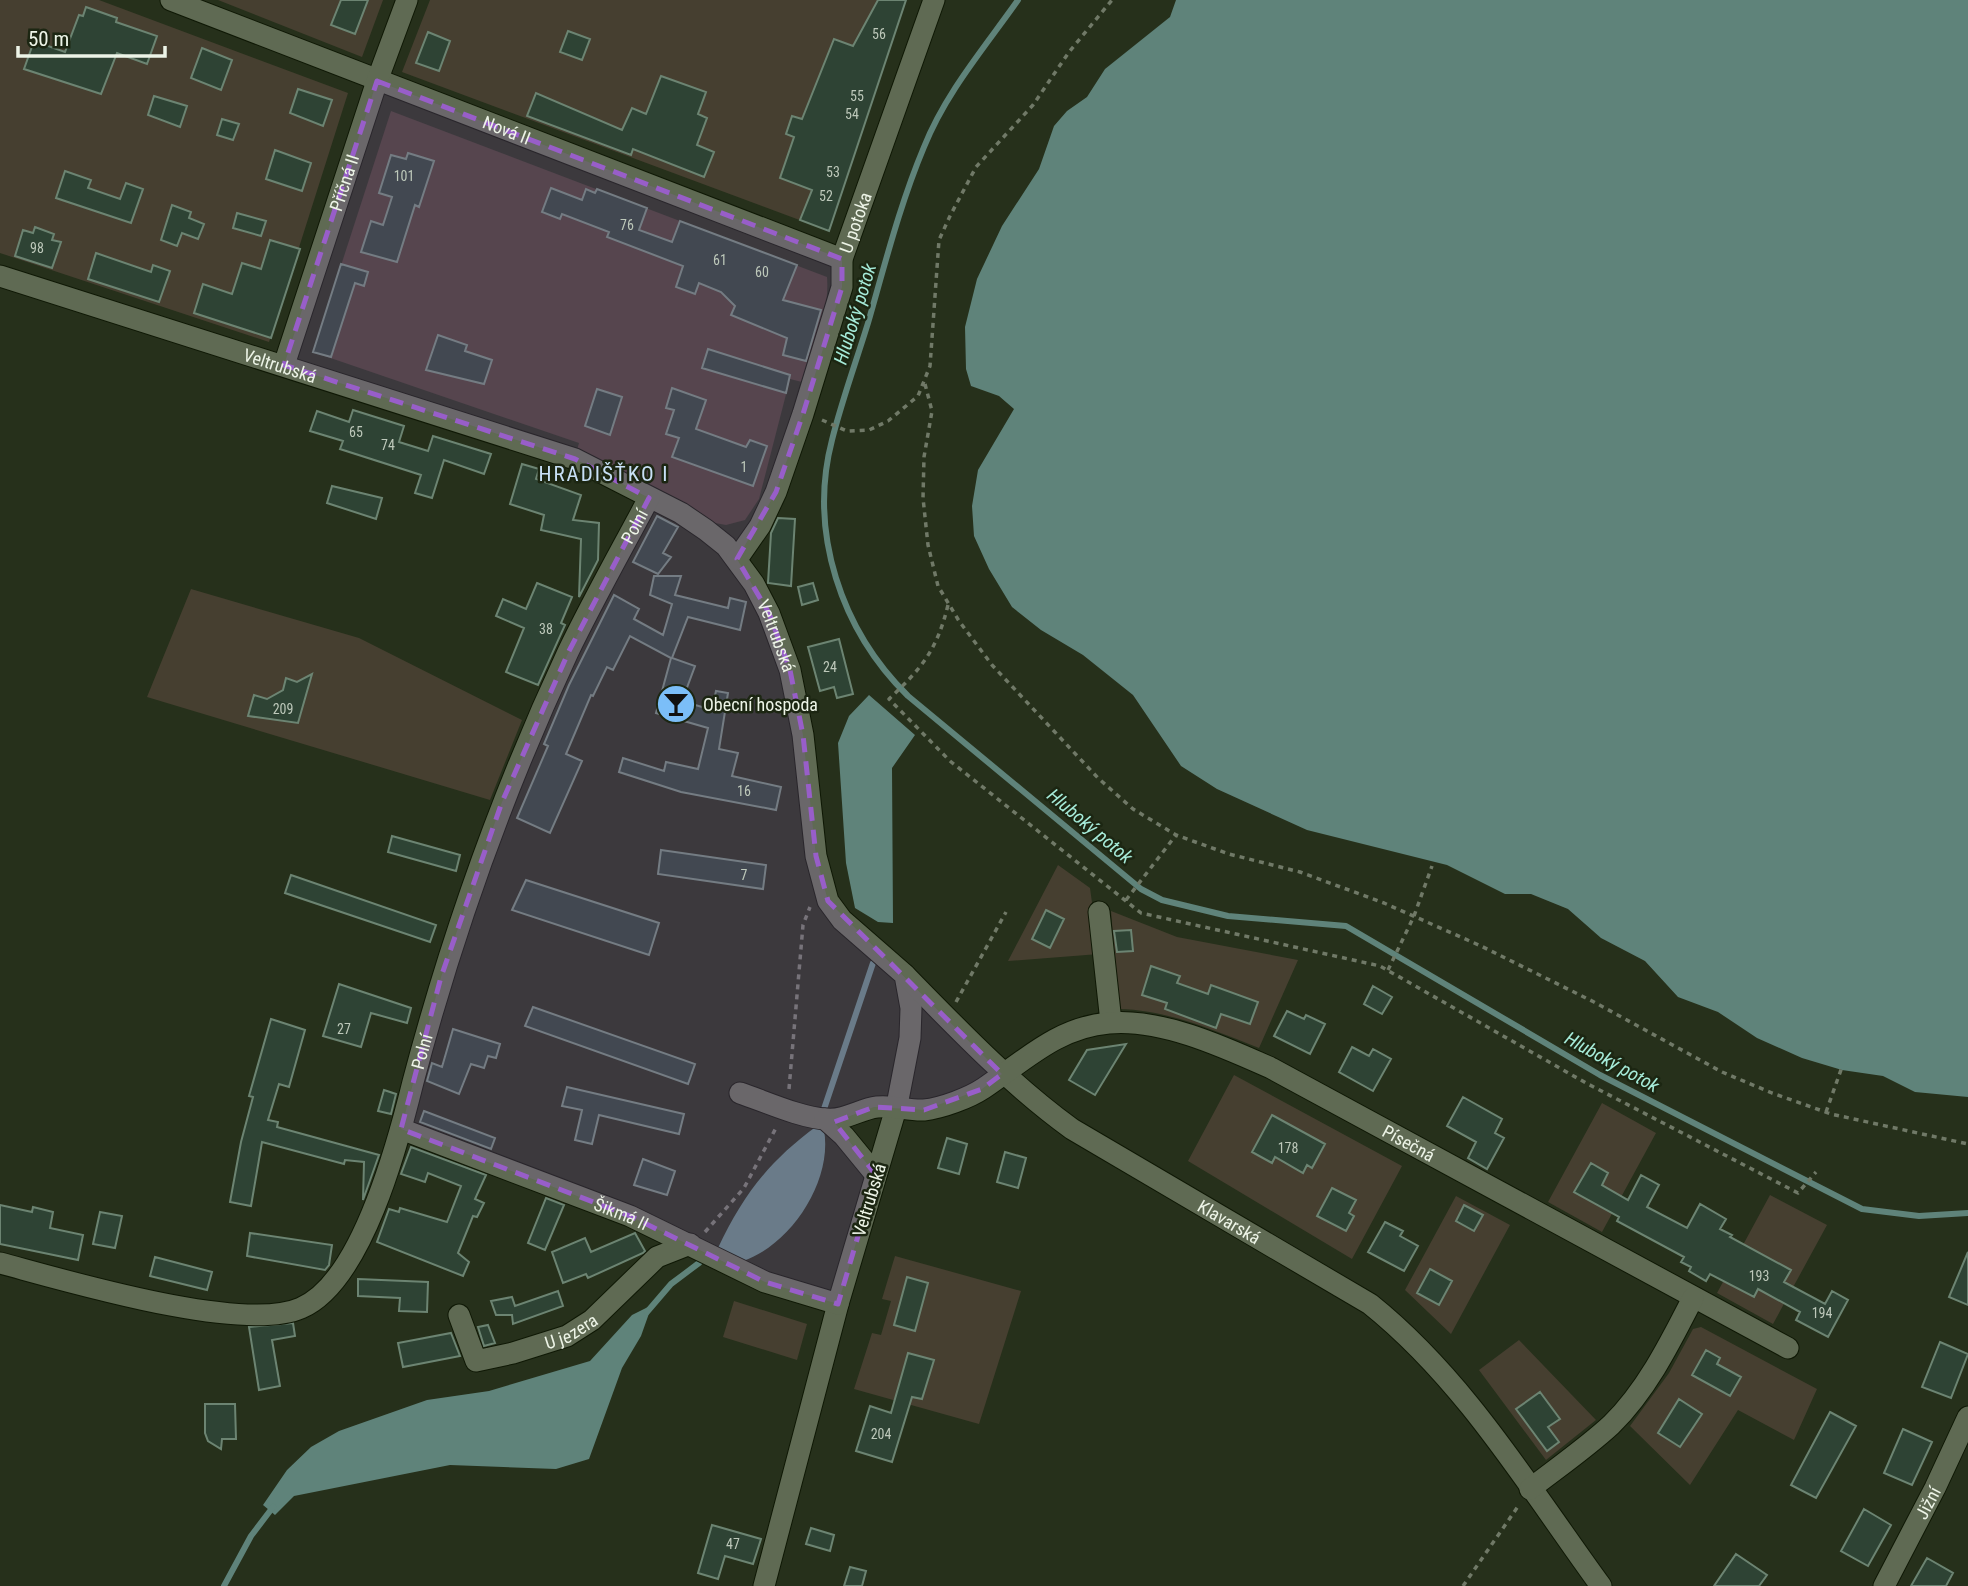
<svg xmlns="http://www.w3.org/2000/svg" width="1968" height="1586" font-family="'Roboto Condensed',sans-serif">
  <rect width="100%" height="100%" fill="#26301b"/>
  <path fill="#463f30" d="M 0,0 L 99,0 L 348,93 L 269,342 L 0,253 Z
    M 218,0 L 383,0 L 362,57 Z
    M 430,0 L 906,0 L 829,231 L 402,72 Z
    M 391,111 L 827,277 C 830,311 814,349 802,382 L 790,379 L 759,499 L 745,520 L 726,525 L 715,523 L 577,450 L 579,443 L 313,352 Z
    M 191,589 L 359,638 L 522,720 L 490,800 L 147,697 Z
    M 1058,865 L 1090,888 L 1099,954 L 1008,961 Z
    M 1111,911 L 1177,937 L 1298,960 L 1259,1048 C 1213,1030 1168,1010 1119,1009 Z
    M 1234,1075 L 1402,1166 L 1352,1259 L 1188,1161 Z
    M 1602,1103 L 1656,1133 L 1602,1232 L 1548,1202 Z
    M 1770,1195 L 1827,1225 L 1773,1324 L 1717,1293 Z
    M 1456,1196 L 1510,1225 L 1451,1334 L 1405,1290 Z
    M 895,1256 L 1021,1291 L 979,1424 L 854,1389 L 872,1333 L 881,1335 L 891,1301 L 882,1299 Z
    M 734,1301 L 807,1324 L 797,1360 L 723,1337 Z
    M 1701,1327 L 1817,1389 L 1794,1440 L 1738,1410 L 1690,1485 L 1630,1426 L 1669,1373 L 1693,1329 Z
    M 1519,1340 L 1596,1420 L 1546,1460 L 1479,1370 Z"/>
  <path fill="#5f837a" d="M 1176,0 L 1968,0 L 1968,1097 L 1915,1092 L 1883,1076 L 1842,1070 L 1802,1058 L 1757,1038 L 1718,1012 L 1678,997 L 1645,961 L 1601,938 L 1568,909 L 1531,894 L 1505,894 L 1447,865 L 1307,830 L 1217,789 L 1181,766 L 1133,695 L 1083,655 L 1041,630 L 1012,607 L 989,569 L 974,536 L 972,506 L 978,470 L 1014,409 L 999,396 L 971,386 L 966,369 L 965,327 L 977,279 L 1002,226 L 1039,169 L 1054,126 L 1067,111 L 1087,97 L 1105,69 L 1170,17 Z
    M 869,695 L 915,735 L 892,768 L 893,923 L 878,922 L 855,908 L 846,863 L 838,743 L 849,716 Z
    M 817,1126 L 824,1130 C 833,1181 791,1245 743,1261 L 718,1248 C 743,1195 769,1161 817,1126 Z
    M 652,1305 L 641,1336 L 622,1368 L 589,1459 L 556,1469 L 450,1465 L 294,1496 L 275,1515 L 263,1505 L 287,1470 L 311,1447 L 339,1431 L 427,1400 L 489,1391 L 590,1361 L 632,1315 Z"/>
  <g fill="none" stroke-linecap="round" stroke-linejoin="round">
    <path stroke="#5f837a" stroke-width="6" d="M 1018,0 C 985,47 946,92 924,147 C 900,204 885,264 868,323 C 856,362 842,400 832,440 C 808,532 841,630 908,696 L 1141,889 L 1162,900 L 1228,916 L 1346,926 L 1600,1075 L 1862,1209 L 1919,1216 L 1968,1213
      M 824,1109 L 873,963
      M 647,1312 L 671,1284 L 699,1263
      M 224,1586 L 251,1536 L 273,1507"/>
  </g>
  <path fill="#2e4334" stroke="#6c8472" stroke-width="2" d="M 341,0 L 368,0 L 355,34 L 331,25 Z
    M 878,0 L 906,0 L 829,231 L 800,220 L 812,190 L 780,178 L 794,137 L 786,134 L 792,116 L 802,119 L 834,39 L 853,46 Z
    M 86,7 L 117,18 L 116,22 L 157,36 L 147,64 L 117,53 L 101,94 L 24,69 L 34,41 L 65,52 L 79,15 L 83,16 Z
    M 568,31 L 590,39 L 582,60 L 560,52 Z
    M 428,32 L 450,41 L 439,71 L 416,63 Z
    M 202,48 L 232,60 L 221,90 L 191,78 Z
    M 661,76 L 706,92 L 698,114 L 707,118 L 697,145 L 714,152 L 704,177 L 633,149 L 631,155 L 527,116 L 536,93 L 622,130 L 632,108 L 646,114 Z
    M 298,89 L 332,100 L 323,126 L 290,113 Z
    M 154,96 L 187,106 L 180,127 L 148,115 Z
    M 222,119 L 239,124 L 233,140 L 217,135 Z
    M 275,150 L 311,163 L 302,191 L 266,179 Z
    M 408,153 L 434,161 L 419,207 L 415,205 L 397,262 L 361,252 L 371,221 L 383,225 L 392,197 L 379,193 L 391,155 L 406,159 Z
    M 65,171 L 91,180 L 88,188 L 120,199 L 126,183 L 143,189 L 131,223 L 56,198 Z
    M 551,188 L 582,200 L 586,189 L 595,193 L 597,189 L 647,208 L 639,230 L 672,242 L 680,221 L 797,265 L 783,300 L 821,310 L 806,361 L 783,355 L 787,338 L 731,315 L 735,306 L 721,292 L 699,283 L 695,294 L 676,287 L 683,266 L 607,237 L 609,232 L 562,214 L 560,219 L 542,212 Z
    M 172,205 L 191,212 L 189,218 L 204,224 L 198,239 L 182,233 L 177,246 L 161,240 Z
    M 237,213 L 266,221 L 261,236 L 233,228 Z
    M 35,227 L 54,234 L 52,240 L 61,242 L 52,268 L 15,256 L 23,230 L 33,233 Z
    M 270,240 L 300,249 L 271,338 L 194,313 L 203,284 L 232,294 L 242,263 L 261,269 Z
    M 96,253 L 151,272 L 153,265 L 170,271 L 159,302 L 88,279 Z
    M 341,264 L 368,272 L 364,286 L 355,283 L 331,357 L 313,352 Z
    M 438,335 L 467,345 L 465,351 L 492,360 L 484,384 L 426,370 Z
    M 708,349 L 790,375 L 786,393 L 702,368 Z
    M 672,388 L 706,400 L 696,429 L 746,447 L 750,440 L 767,446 L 753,486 L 672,457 L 679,438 L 666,434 L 674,410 L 666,408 Z
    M 597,389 L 622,397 L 610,435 L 585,426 Z
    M 353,410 L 404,426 L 399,442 L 428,451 L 433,436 L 491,454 L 484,474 L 444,460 L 432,498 L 415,493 L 421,475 L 340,449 L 343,441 L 310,431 L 317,411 L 349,422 Z
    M 522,464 L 539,469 L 536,479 L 581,495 L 573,520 L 599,523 L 598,560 L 579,597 L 581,539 L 541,530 L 544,515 L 510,504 Z
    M 332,486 L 382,498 L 376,519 L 327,503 Z
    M 657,516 L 678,527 L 663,553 L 671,557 L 658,574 L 633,562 Z
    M 778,518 L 795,519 L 791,586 L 768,583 L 771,533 Z
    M 654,576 L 681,576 L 675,595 L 728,608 L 730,598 L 746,602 L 740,630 L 688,617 L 672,658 L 695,666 L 682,701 L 712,710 L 716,691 L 728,693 L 719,749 L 738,753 L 732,776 L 781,787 L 776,810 L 681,792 L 619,772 L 623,758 L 664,771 L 666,762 L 698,769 L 708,728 L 656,713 L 671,658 L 630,636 L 613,670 L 607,667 L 593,696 L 591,695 L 566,754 L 582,761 L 550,833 L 517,818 L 548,746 L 544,744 L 569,685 L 614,595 L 639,609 L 634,619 L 663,635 L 672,604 L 650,595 Z
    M 537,583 L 572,597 L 561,623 L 565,625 L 538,685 L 506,672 L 524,628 L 496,616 L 503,599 L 526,609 Z
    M 813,583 L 818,600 L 802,605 L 798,587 Z
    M 839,639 L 853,694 L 837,698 L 834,687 L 820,691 L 808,647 Z
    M 312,674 L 298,723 L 248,716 L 254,695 L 267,699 L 283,690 L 286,678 L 297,682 Z
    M 392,836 L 460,855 L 456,871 L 388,852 Z
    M 661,850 L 766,865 L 763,889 L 658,874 Z
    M 291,875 L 436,925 L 430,942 L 285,893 Z
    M 526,880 L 659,923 L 649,955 L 512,910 Z
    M 1046,910 L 1064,919 L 1050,948 L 1032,939 Z
    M 1131,930 L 1133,951 L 1117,952 L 1114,931 Z
    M 1151,966 L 1180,976 L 1177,983 L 1208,994 L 1211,985 L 1258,1002 L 1250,1024 L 1221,1014 L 1216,1028 L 1165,1009 L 1167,1003 L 1142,995 Z
    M 339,984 L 411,1008 L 407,1023 L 371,1013 L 361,1047 L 323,1036 Z
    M 1373,986 L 1392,997 L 1382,1014 L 1364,1004 Z
    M 533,1007 L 695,1064 L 688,1084 L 525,1026 Z
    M 1287,1011 L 1304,1019 L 1306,1015 L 1325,1024 L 1310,1054 L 1274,1036 Z
    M 271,1019 L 305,1030 L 289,1087 L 279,1084 L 268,1120 L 278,1122 L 277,1127 L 379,1155 L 363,1200 L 364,1162 L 345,1160 L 344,1164 L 262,1142 L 251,1206 L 230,1202 L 241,1142 L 253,1097 L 249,1096 Z
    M 453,1029 L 500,1044 L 496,1058 L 488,1056 L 484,1068 L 471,1064 L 459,1094 L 427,1081 L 432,1063 L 442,1067 Z
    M 1126,1044 L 1095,1095 L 1069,1080 L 1087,1050 Z
    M 1352,1047 L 1369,1056 L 1373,1049 L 1391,1059 L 1373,1091 L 1339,1072 Z
    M 567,1087 L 684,1114 L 679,1134 L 599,1115 L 592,1144 L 575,1140 L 582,1110 L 562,1106 Z
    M 384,1090 L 396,1094 L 391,1114 L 378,1111 Z
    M 1463,1097 L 1502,1119 L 1495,1133 L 1504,1138 L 1487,1169 L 1468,1158 L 1476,1142 L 1447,1126 Z
    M 424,1111 L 495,1138 L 491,1149 L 420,1122 Z
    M 1272,1115 L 1325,1144 L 1312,1168 L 1307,1165 L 1303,1173 L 1275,1157 L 1272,1163 L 1252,1152 Z
    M 947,1138 L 967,1144 L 959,1174 L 938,1168 Z
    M 411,1147 L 486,1175 L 475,1199 L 484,1203 L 477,1217 L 473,1216 L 458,1253 L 469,1262 L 463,1276 L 377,1242 L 389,1209 L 399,1212 L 400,1208 L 447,1222 L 461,1186 L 428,1173 L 425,1182 L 401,1174 Z
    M 1005,1152 L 1026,1158 L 1018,1188 L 997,1182 Z
    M 643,1159 L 675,1171 L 667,1195 L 634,1185 Z
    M 1591,1163 L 1608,1173 L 1602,1185 L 1628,1200 L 1641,1175 L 1659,1185 L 1647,1207 L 1687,1228 L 1700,1204 L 1726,1219 L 1720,1229 L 1732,1235 L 1730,1237 L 1791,1270 L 1784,1282 L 1825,1304 L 1832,1291 L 1848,1300 L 1828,1337 L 1796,1320 L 1800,1312 L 1758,1289 L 1754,1297 L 1710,1274 L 1706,1281 L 1689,1271 L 1691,1267 L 1681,1262 L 1684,1257 L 1617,1221 L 1619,1217 L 1574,1192 Z
    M 1332,1188 L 1356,1200 L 1349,1213 L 1354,1216 L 1346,1231 L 1317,1216 Z
    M 546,1198 L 564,1205 L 545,1250 L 528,1243 Z
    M 0,1205 L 32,1212 L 33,1207 L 53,1212 L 50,1228 L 83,1235 L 78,1260 L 0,1244 Z
    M 1464,1205 L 1483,1215 L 1474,1231 L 1456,1221 Z
    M 100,1212 L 122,1216 L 115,1248 L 93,1244 Z
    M 1385,1222 L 1403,1231 L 1400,1236 L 1418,1246 L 1404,1271 L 1368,1252 Z
    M 250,1233 L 332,1245 L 329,1265 L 325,1270 L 247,1256 Z
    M 635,1233 L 645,1251 L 643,1253 L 588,1278 L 586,1274 L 563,1283 L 552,1252 L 585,1238 L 591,1252 Z
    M 1968,1252 L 1968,1305 L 1949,1297 Z
    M 155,1257 L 212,1272 L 207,1290 L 150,1276 Z
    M 1430,1269 L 1452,1281 L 1439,1305 L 1417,1293 Z
    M 907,1277 L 928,1283 L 915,1331 L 894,1325 Z
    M 358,1279 L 428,1282 L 427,1312 L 399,1311 L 400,1298 L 358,1296 Z
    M 558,1291 L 563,1306 L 513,1324 L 512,1315 L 496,1315 L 491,1301 L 512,1297 L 515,1306 Z
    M 293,1323 L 295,1336 L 272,1340 L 280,1386 L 259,1390 L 249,1327 Z
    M 488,1325 L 495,1343 L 484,1346 L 478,1327 Z
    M 451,1333 L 460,1356 L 403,1367 L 398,1343 Z
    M 1940,1342 L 1968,1354 L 1951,1398 L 1922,1387 Z
    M 1706,1350 L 1720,1358 L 1717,1364 L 1741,1377 L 1730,1396 L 1692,1375 Z
    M 908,1353 L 934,1360 L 922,1399 L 912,1397 L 892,1462 L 856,1451 L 870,1406 L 891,1413 Z
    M 1540,1392 L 1560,1419 L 1548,1427 L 1559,1442 L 1547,1451 L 1516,1409 Z
    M 1679,1399 L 1702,1414 L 1680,1447 L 1658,1433 Z
    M 205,1404 L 235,1404 L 236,1439 L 222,1439 L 221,1449 L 208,1441 L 205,1433 Z
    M 1830,1412 L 1856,1426 L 1816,1498 L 1791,1485 Z
    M 1903,1429 L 1932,1442 L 1912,1485 L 1884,1473 Z
    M 1864,1509 L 1891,1525 L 1868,1566 L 1841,1551 Z
    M 712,1525 L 761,1539 L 753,1564 L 725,1556 L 718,1579 L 698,1573 Z
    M 811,1528 L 834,1535 L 830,1551 L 806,1544 Z
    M 1736,1554 L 1767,1575 L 1759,1586 L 1714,1586 Z
    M 1927,1558 L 1953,1573 L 1946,1586 L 1911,1586 Z
    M 850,1567 L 866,1571 L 862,1586 L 844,1586 Z"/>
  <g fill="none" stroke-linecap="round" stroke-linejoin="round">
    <g stroke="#0f1805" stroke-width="23">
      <g id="minor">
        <path id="s1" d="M 171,0 L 842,259"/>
        <path id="s2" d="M 0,276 L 575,459 L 681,513 L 706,530 L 726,546 L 754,584 L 769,613 L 790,670 L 803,735 L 816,856 L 828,901 L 842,920 L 905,975 L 911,1008 L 910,1038 L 897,1105 L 838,1304 L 764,1586"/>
        <path id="s3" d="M 284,365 L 377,81 L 407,0"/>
        <path id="s4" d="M 737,559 L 760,526 L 776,492 L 803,414 L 842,287 L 842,259 L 934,0"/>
        <path d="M 1099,912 L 1111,1022"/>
        <path id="s5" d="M 905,975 C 959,1030 1010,1084 1072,1129 L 1370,1304 C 1465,1380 1530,1489 1601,1586"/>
        <path id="s6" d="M 740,1093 C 764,1101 801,1118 826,1119 C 845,1121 860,1109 877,1107 C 893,1105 909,1111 924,1110 C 942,1108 969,1098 984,1088 C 1024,1061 1058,1027 1109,1023 C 1161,1018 1224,1047 1271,1068 L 1788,1348"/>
        <path d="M 825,1119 L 844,1136 L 876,1175"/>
        <path id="s7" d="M 401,1129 L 630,1216 L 765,1282 L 838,1304"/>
        <path id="s8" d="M 0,1263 C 64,1280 243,1334 301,1308 C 362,1282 398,1143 413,1082 C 452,934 503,791 568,652 C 593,600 622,549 649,498"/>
        <path id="s9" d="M 459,1315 L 476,1361 L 513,1353 L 567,1336 L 592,1320 L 657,1257 L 690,1244"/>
        <path d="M 1530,1489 C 1557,1468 1586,1448 1611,1425 C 1647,1390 1671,1341 1693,1298"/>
        <path id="s10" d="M 1884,1586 L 1935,1488 L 1968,1417"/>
      </g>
    </g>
    <path stroke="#707967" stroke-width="3.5" stroke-dasharray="5 5" stroke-linecap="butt" d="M 925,384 L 932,411 L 924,457 L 923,498 L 928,545 L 938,586 L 959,621 L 992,665 L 1098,778 L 1133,809 L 1176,835 L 1229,854 L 1300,872 L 1384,903 L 1481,946 L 1594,1002 L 1722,1072 L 1772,1093 L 1831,1114 L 1968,1144
      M 822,420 L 847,431 L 869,430 L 888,421 L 918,396 L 930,366 L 939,240 L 950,216 L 976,167 L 1033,105 L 1069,52 L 1112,0
      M 948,605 C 937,650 922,668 889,699 L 950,761 L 1141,913 L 1380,966 L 1586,1083 L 1798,1193 L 1816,1172
      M 1126,900 L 1176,835
      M 1388,970 L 1414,916 L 1432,866
      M 956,1002 L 1006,912
      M 789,1089 L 803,925 L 810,907
      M 1826,1112 L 1842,1067
      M 705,1232 L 744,1188 L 777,1126
      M 1463,1586 L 1519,1505"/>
    <use href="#minor" stroke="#5f6a53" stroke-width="21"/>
  </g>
  <path fill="#985ec9" fill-opacity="0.2" stroke="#985ec9" stroke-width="5" stroke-dasharray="14 9" stroke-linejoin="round" d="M 377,81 L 842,259 L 842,287 L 803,414 L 776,492 L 737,559 L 769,613 L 790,670 L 803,735 L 816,856 L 828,901 L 1002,1074 L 982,1089 L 924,1110 L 874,1107 L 834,1122 L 876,1175 L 838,1304 L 765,1282 L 630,1216 L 401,1129 L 441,977 L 502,802 L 569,651 L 649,498 L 575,459 L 284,365 Z"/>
  <defs>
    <g id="bar-disc" transform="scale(2.0125)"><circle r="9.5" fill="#7bbef8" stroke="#1c2612"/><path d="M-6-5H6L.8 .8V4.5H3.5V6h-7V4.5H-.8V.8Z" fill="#111"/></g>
  </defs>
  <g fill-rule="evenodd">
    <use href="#bar-disc" x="676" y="704"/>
  </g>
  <g text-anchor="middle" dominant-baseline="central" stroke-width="5" stroke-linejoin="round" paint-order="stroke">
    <g font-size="14" fill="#bdc8ba">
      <text x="879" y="34">56</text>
      <text x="857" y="96">55</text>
      <text x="852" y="114">54</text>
      <text x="833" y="172">53</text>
      <text x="404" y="176">101</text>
      <text x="826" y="196">52</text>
      <text x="627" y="225">76</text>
      <text x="37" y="248">98</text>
      <text x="720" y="260">61</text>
      <text x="762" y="272">60</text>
      <text x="356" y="432">65</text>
      <text x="388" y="445">74</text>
      <text x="744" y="467">1</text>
      <text x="546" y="629">38</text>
      <text x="830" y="667">24</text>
      <text x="283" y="709">209</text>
      <text x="744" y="791">16</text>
      <text x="744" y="875">7</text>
      <text x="344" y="1029">27</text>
      <text x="1288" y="1148">178</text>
      <text x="1759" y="1276">193</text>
      <text x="1822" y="1313">194</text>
      <text x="881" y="1434">204</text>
      <text x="733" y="1544">47</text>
    </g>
    <g font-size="18" fill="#edf4e7" stroke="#1c2612">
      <text stroke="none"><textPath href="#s1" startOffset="360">Nová II</textPath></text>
      <text stroke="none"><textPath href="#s3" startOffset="192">Příčná II</textPath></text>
      <text stroke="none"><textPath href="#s4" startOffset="360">U potoka</textPath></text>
      <text stroke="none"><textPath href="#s2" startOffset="294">Veltrubská</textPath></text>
      <text stroke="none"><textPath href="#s8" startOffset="1166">Polní</textPath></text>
      <text stroke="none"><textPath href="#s2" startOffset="882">Veltrubská</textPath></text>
      <text stroke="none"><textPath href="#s8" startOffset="598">Polní</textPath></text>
      <text stroke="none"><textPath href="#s6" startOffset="724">Písečná</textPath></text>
      <text transform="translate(869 1200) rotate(-73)">Veltrubská</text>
      <text stroke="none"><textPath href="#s7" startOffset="236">Šikmá II</textPath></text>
      <text stroke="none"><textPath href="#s5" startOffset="410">Klavarská</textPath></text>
      <text stroke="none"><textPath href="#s9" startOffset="149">U jezera</textPath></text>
      <text stroke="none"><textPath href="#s10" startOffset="94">Jižní</textPath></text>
    </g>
    <g font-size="18" fill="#edf4e7" stroke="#1c2612" text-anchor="start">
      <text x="703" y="704">Obecní hospoda</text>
    </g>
    <g font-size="19" font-style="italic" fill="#a6ebd9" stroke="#1c2612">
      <text transform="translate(855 314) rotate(-73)">Hluboký potok</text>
      <text transform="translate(1090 826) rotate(40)">Hluboký potok</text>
      <text transform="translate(1612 1062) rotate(29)">Hluboký potok</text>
    </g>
    <g font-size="21" letter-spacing="2" fill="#c8e0f6" stroke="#1c2612">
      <text x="604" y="474">HRADIŠŤKO I</text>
    </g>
  </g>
  <path d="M18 46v10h147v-10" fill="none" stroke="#edf4e7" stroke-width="3.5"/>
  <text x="28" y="46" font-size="21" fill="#edf4e7" stroke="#1c2612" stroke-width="5" paint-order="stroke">50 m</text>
</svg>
